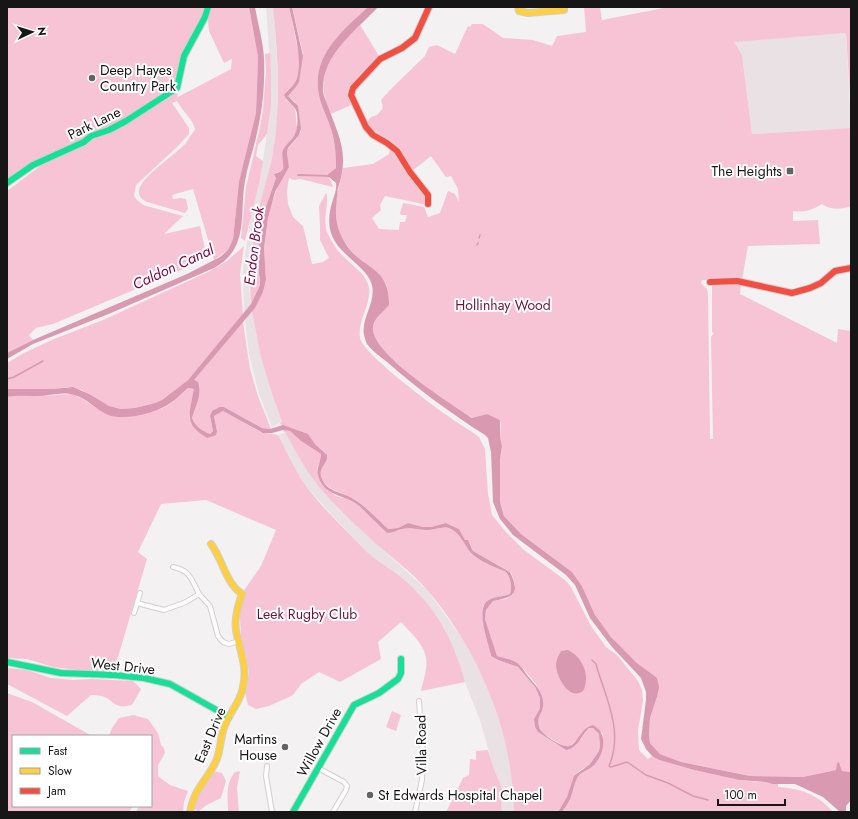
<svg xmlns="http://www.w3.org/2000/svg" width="858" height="819" font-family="Jost,sans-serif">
  <rect width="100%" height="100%" fill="#f4f1f2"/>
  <path fill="#e9e1e3" d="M 266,7 L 273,7 L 275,27 L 278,82 L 277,121 L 273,152 L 255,232 L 249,288 L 251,304 L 244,313 L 243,269 L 251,216 L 260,180 L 271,106 L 271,75 Z
    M 846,33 L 851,128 L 752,134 L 742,55 L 733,41 Z
    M 252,311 L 261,358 L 272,394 L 282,422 L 272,427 L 259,394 L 249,354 L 245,320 Z
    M 285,432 L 313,479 L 338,509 L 427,590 L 467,645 L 479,667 L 491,695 L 505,741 L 513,777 L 514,812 L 502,812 L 501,800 L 504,793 L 494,769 L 480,720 L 465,682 L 456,653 L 441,625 L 431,609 L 418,592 L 401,577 L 375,559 L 367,552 L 328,511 L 306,486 L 296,470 L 278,435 Z"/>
  <path fill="#f7c4d6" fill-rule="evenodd" d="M 7,7 L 249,7 L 258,57 L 256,113 L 239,181 L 233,239 L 228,250 L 214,260 L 193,189 L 172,195 L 173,199 L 181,198 L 186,199 L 188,209 L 185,213 L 147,202 C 142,200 138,196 139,190 C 141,177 176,154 186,143 C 189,139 191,134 195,130 C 194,120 182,111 177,101 L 172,103 L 189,128 L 189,134 L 177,147 L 136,185 L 134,196 L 137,200 L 143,205 L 183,216 L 164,234 L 200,226 L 206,253 L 200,262 L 53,324 L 36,328 L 29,335 L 33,340 L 7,353 L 7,191 L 39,167 L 37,161 L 7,181 ZM 206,16 L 208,19 L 209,31 L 224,63 L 232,59 L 231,69 L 178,97 L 178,99 L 176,87 L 183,55 Z
    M 273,7 L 289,7 L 299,54 L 299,71 L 295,83 L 287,91 L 286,100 C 295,106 296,110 296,120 C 297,126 298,130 295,135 C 291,142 285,145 283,153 C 282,158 284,164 283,169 L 280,172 L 275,173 L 276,178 L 263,215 L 259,242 L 259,275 L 260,278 L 260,285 L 251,304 C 248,271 253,238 260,205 C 264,187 270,170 273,152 C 281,104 278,55 273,7 Z
    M 292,7 L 368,7 C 340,33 307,59 321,103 C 324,111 328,120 331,129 C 335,141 336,155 336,168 L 327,175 L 298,175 L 298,176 L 329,177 L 333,187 L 300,179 L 294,180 L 289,178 L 287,192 L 288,204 L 293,217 L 303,226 L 312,264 L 323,262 L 329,258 L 320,240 L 320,227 L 319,206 L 326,193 C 330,201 322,218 327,232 C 331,241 337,251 344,257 C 352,266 364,272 368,284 C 374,301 357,319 360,338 C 363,354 432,405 448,416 C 458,424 469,429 479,437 L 485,449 L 488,494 L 492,515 L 506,532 L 524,550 L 565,580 L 571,587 L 591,626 L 606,647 L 617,655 L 638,681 L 642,690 L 643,701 L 638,730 L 639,750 L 648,759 L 652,756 L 659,760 L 694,770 L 739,780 L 757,782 L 762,781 L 778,784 L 778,787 C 799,788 819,795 833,812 L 562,812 L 570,799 L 576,779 L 580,774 L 598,760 L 603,734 L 593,725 L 570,746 L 565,747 L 544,734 L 538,726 L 538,720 L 543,708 L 536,684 L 523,668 L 497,656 L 485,619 L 486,610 L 493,601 L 506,599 L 513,594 L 515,584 L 511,572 L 473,551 L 470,543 L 465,540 L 459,529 L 453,526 L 446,523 L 431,527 L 423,527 L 408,523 L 398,528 L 388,529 C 379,521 371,512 362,505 C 359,502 354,499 350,497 C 339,491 323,489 321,475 C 320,469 322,465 326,461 L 326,454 L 315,444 L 309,436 L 294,429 L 281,425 L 280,423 L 282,422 L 272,394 L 261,358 L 252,311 L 263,292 L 266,280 L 264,248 L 268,218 L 271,205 L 280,181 L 289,167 L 287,153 L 288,149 L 301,132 L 295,102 L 288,96 L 295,88 L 303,53 Z
    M 584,7 L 600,7 L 602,20 L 669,7 L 851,7 L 851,95 L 850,95 L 846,33 L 734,42 L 742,55 L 752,134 L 851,128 L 851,206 C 841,210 831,210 822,204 C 812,210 804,213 793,211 L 793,221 L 818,220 L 820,244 L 748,246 L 742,280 L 702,280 L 701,283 L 707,289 L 708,294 L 710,439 L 713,439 L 711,337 L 714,333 L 712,332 L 712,286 L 714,284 L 730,283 L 741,284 L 740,294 L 837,343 L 838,329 L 851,331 L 851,772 L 842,771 L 839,762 L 836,770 L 803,777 L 750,776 L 681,762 L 660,754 L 650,743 L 649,735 L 650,718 L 657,697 L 658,682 L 618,645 L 603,627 L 595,615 L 582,586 L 572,572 L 521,534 L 504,516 L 500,502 L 500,459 L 502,446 L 500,437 L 501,422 L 487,414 L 473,418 C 452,405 371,354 373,328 C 373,320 384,310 389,303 C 388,296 389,288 385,282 C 379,271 368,265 358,258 C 347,248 338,233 335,219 C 333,201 341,184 343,168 L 373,164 L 389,154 L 390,148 L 396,151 L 425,194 L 426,202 L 423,204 L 385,196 L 380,205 L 381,210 L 372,218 L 379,229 L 399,230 L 400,222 L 405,222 L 407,215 L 401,215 L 400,213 L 403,203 L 424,207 L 428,217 L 440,213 L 448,191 L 455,194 L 459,202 L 458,189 L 451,176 L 446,177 L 431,156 L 412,171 C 408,164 404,155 399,149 C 389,137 376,136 367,122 L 371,117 L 377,115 L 383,108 L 381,100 L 392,88 L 425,56 L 429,47 L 437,45 L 455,54 L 468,26 L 470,27 L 472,24 L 483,24 L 503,38 L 533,40 L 552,46 L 557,36 L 586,32 Z
    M 360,25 L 379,56 C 371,64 353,80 349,89 C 347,95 349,100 351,105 L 331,114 C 328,107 325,100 324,93 C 320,65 342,43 360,25 Z
    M 270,53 L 271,75 L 271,106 L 267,134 L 258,145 L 256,156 L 263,161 L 260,180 L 245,241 L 241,238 L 246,187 L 260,127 L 263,110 L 266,71 L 265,54 Z
    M 244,246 L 240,274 L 243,315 L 188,380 L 162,400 L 155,403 L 135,408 L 120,409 L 115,409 L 102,403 L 82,390 L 68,387 L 52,389 L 7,389 L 7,363 L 24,353 L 54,339 L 103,320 L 208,272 L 227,261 Z
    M 243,322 L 250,369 L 258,396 L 271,429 L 262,428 L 224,407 L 210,416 L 213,431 L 210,434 C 202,431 195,426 192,418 C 195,407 202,396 199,384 L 193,381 Z
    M 188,388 L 194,389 L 189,417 L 191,424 L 207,438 L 217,430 L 214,416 L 223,411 C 235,417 247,425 259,431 C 265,434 271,433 278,435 C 287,452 295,470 306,486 C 324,510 347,531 367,552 C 380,564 396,571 409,584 C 437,609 456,646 465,682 L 421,691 C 423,681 428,668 426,657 C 423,643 410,632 401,622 L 378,642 L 381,659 L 340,682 L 319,672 L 301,684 L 293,695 L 269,706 L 256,709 L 248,705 L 245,692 L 249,673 L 246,654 L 242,654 L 239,601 L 243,592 L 261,566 L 276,530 L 206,500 L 161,504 L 138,552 L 147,559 L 118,657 L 114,666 L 104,673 L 53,667 L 27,659 L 7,658 L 7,397 L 20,395 L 37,396 L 72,394 L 81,398 L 108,415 L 161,409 L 173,402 Z
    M 283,430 L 290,431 L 301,441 L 321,454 L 321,459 L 317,468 L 322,484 L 336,496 L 347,499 L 357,504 L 387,533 C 393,532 397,530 402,529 C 410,527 418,530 427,530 C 435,530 444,525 451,529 C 461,534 464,545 471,553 C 480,562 495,567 506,572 C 511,578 512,587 510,594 L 506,596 L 493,598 L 483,606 C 481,623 488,639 491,656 L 498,660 L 518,667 L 535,687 L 540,698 L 540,708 L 534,719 L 535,727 L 538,732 L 566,750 L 581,739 L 589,728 L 593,728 L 599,734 L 600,747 L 599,751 L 590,764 L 579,771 L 567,797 L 558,812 L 514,812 C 513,733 480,652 428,591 C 412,572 392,558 374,542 C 352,522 330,502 313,479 C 302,464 294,448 285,432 L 284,432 Z
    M 7,668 L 27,670 L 51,678 L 73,680 L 91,679 L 133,681 L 141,689 L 132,705 C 112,710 115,699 101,696 C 98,695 94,695 91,695 L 67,716 L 7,684 Z
    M 7,693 L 32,702 L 92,736 L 13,736 L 13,806 L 133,806 L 129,812 L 7,812 Z
    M 392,711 L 401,715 L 396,731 L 386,727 Z
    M 133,715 L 148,719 L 158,733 L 161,745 L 164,748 L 165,753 L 158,765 L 158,776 L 170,785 L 188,791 L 184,802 L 183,812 L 136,812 L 139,806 L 151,806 L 151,736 L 109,736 L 112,728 L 119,718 Z
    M 488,750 L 494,769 L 504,793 L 501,800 L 502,812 L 446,812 L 463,778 L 469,775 L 470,759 L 476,760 L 476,751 Z
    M 213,771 L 222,773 L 226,781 L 221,798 L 205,806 L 198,812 L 192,807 L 196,796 Z
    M 240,771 L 237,788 L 239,812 L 228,812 C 228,797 225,784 235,772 Z"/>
  <path fill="#d99ab1" d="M 249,7 L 255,7 C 258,24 263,41 264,58 C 265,81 263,106 258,128 C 255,146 248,163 245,181 C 239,215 250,248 214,268 L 111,313 L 33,344 L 7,359 L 7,353 L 33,340 L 187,274 L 220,257 L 228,250 L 233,239 L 239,181 L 256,113 L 258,57 Z
    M 289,7 L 292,7 L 303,56 L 299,82 L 295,88 L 288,96 L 298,106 L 301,129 L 299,135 L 288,148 L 287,153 L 289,167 L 275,192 L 268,218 L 264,248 L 266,280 L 263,292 L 255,308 L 194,380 L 198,382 C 203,394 195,407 192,418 C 195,426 202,431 210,434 L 213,431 L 210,416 L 212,411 L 220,407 L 224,407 L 262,428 L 270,429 L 283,425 L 308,434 L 315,444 L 327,455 L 327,459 C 324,466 318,470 322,479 C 327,491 340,492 350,497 C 364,504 376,518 388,529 L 398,528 L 408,523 L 423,527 L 431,527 L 446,523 L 459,529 L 465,540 L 468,540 L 473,551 L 510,572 C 520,593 515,597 493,601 L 486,610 L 485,619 L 497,656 C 503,658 511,659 517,663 C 521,666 524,670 527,675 C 534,684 545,693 543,707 C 542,714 536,718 539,727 C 541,734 562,748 569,746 C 578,744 580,728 593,725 C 608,732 605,754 594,765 C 589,770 581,771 577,778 C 574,784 573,792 570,799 C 568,803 565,808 562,812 L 558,812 L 567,797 L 574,776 L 590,764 L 599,751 L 600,746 L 599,734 L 593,728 L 589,728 C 581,736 578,748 566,750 L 538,732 L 535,727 L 534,719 L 540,708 L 540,698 L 535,687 L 518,667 L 498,660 L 491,656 C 489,643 474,608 489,600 C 495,596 503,597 510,594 C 512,587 511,578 506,572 C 495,567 480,562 471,553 C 464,545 461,534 451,529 C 444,525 435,530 427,530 C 418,530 410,527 402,529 C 397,530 393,533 387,533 C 377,524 368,514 358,505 C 345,495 325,496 319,478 C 315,468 321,463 321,454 L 301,441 L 290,431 L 283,430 L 272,433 L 263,433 L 223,411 L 214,416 L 217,431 L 216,435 L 207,438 C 184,423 189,417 193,393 L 194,389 L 188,388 C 183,392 178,398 172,402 C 157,413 126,421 108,415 C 96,410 87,398 74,395 C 63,391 49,396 37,396 C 27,396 18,395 7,397 L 8,389 L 52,389 L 73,387 L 89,394 L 109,406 L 120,409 L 135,408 L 155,403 L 162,400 L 188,380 L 251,304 L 260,285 L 260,278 L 259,275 L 259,242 L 263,215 L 276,178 L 274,174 L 280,172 L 283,169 C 284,163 281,155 283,150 C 285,146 288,143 291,140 C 298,133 298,122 297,113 C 295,105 287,102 284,95 C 287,91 291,88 294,84 C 306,67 293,26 289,7 Z
    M 368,7 L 378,7 C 356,31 321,55 323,92 C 324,98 327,103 329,109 C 335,126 344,144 343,162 C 343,171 341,179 338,188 C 337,191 338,194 337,197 C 335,215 335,225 344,241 C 360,270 390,264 389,305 C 383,312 374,318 373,327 C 370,354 452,404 472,418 L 487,414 L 500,420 L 500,437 L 502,446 L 500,459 L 500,502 L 504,516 L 521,534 L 572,572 L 582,586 L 595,615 L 611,637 L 637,663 L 657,678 L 659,687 L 657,697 L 650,718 L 649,735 L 650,743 L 660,754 L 681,762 L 750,776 L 803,777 L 836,770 L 837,763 L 839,762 L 842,771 L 851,772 L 851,800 L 846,806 L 846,812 L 840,812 L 823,797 L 795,784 L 773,784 L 766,782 L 739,780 L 694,770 L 659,760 L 652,756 L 646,749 L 641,739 L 646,700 L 646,692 L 641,678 L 612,647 L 590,618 L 575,585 L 566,575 L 513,535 L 500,519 L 493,502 L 491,452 L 488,438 L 485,435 C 450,413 418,389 387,362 C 381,357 372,351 367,344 C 366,342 365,338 364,335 C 361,318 376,303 372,285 C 367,266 338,255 331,233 C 328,224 329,212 332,203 C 334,196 337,190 336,183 L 329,177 L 297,176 L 298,174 L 327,175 L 336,168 C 336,155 335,141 331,129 C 328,120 324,111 321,103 C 307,59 340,33 368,7 Z
    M 568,650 C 581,656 589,672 585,686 C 584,690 583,692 579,693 C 567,697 556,675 556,665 C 556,660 559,655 561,651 Z"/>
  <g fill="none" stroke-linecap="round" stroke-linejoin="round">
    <path stroke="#d99ab1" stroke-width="1.5" d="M 479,238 L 480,235
      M 477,245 L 478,243
      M 7,379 L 14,377 L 43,361
      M 592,660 L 596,664 L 598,671 C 608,702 623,734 609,766 L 611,767 L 627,762 L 646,775 L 668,783 L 693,796 L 708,800"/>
    <g stroke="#d1cfcf" stroke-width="6">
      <path id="street" d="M 173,567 C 190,570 192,580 199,594
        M 137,603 L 164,610 L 186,602 L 199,594 L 210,606 L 218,636 L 223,642 L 229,644 L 239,641
        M 134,613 L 140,593
        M 267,766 L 266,776 L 272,812
        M 318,768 L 344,782 L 347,786 L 346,790 L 333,812
        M 415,812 L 422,780 L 423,755 L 419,701"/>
    </g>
    <g stroke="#d1cfcf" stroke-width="8">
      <path id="fast" d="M 7,183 L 33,165 L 84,142 L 91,136 L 109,130 L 126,121 L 177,88 L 184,56 L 205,17 L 208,7
        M 7,662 L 61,673 L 114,675 L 144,678 L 170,684 L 229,717
        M 293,812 L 354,705 L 379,693 L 398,679 L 401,673 L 401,659"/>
    </g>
    <g stroke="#d1cfcf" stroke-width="8">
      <path id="slow" d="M 518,7 L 519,11 L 528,13 L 564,10 L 564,7
        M 190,812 C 194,788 207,781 216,761 C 221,750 220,737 225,725 C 230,712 241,701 243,687 C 248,665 239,650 236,630 C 234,618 238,605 242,594 C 225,582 223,560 211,544"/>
    </g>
    <g stroke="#d1cfcf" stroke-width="8">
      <path id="jam" d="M 428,204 L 428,195 L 410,172 L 397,151 L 387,143 L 373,135 L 366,127 L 351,95 L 353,88 L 380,59 L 402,48 L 415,38 L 429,7
        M 710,282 L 737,281 L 792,293 L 810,288 L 821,283 L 835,271 L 851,268"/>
    </g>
    <use href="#street" stroke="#fdfdfd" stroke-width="4"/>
    <use href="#fast" stroke="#16e098" stroke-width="6"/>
    <use href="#slow" stroke="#ffcf43" stroke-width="6"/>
    <use href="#jam" stroke="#f24e42" stroke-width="6"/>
  </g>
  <g fill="#646363" stroke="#fff" stroke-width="1.5">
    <circle cx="92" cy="78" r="4"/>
    <rect x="786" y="167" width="8" height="8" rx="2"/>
    <circle cx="285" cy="747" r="4"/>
    <circle cx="370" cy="795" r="4"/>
  </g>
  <g text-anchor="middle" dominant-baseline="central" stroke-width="4" stroke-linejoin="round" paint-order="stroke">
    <g font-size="14" fill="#171616" stroke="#fff" text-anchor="start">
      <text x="100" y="70">Deep Hayes<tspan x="100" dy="16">Country Park</tspan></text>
      <text x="782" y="171" text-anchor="end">The Heights</text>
      <text x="277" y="739" text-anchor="end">Martins<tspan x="277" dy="16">House</tspan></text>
      <text x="378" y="795">St Edwards Hospital Chapel</text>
    </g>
    <g font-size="14" fill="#171616" stroke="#fff">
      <text transform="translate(94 123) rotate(-26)">Park Lane</text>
      <text transform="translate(123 666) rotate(6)">West Drive</text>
      <text transform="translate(210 735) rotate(-67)">East Drive</text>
      <text transform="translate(319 742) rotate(-61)">Willow Drive</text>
      <text transform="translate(421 745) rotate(-91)">Villa Road</text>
    </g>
    <g font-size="14" fill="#67163b" stroke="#fff">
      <text x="503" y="305">Hollinhay Wood</text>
      <text x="307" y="614">Leek Rugby Club</text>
    </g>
    <g font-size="15" font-style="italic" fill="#780642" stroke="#fff">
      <text transform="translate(254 246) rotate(-83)">Endon Brook</text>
      <text transform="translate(173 267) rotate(-25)">Caldon Canal</text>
    </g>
  </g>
  <rect width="858" height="819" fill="none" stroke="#171616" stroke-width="16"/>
  <rect x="12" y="735" width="140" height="72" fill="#ffffff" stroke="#a2a2a2"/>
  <rect x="20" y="748" width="20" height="6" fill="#16e098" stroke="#a2a2a2"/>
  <text x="48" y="755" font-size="12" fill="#171616">Fast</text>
  <rect x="20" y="768" width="20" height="6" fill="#ffcf43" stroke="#a2a2a2"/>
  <text x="48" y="775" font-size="12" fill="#171616">Slow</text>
  <rect x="20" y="788" width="20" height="6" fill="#f24e42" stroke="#a2a2a2"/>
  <text x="48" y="795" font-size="12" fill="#171616">Jam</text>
  <g transform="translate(32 32) rotate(86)" stroke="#ffffff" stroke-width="3" paint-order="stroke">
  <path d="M0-3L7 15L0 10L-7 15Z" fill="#171616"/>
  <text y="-6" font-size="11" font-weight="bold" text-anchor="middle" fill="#171616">N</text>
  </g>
  <path d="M718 799v6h67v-6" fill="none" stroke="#171616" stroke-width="2"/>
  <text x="724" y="799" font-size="12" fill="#171616" stroke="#ffffff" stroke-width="3" paint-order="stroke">100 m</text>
</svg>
